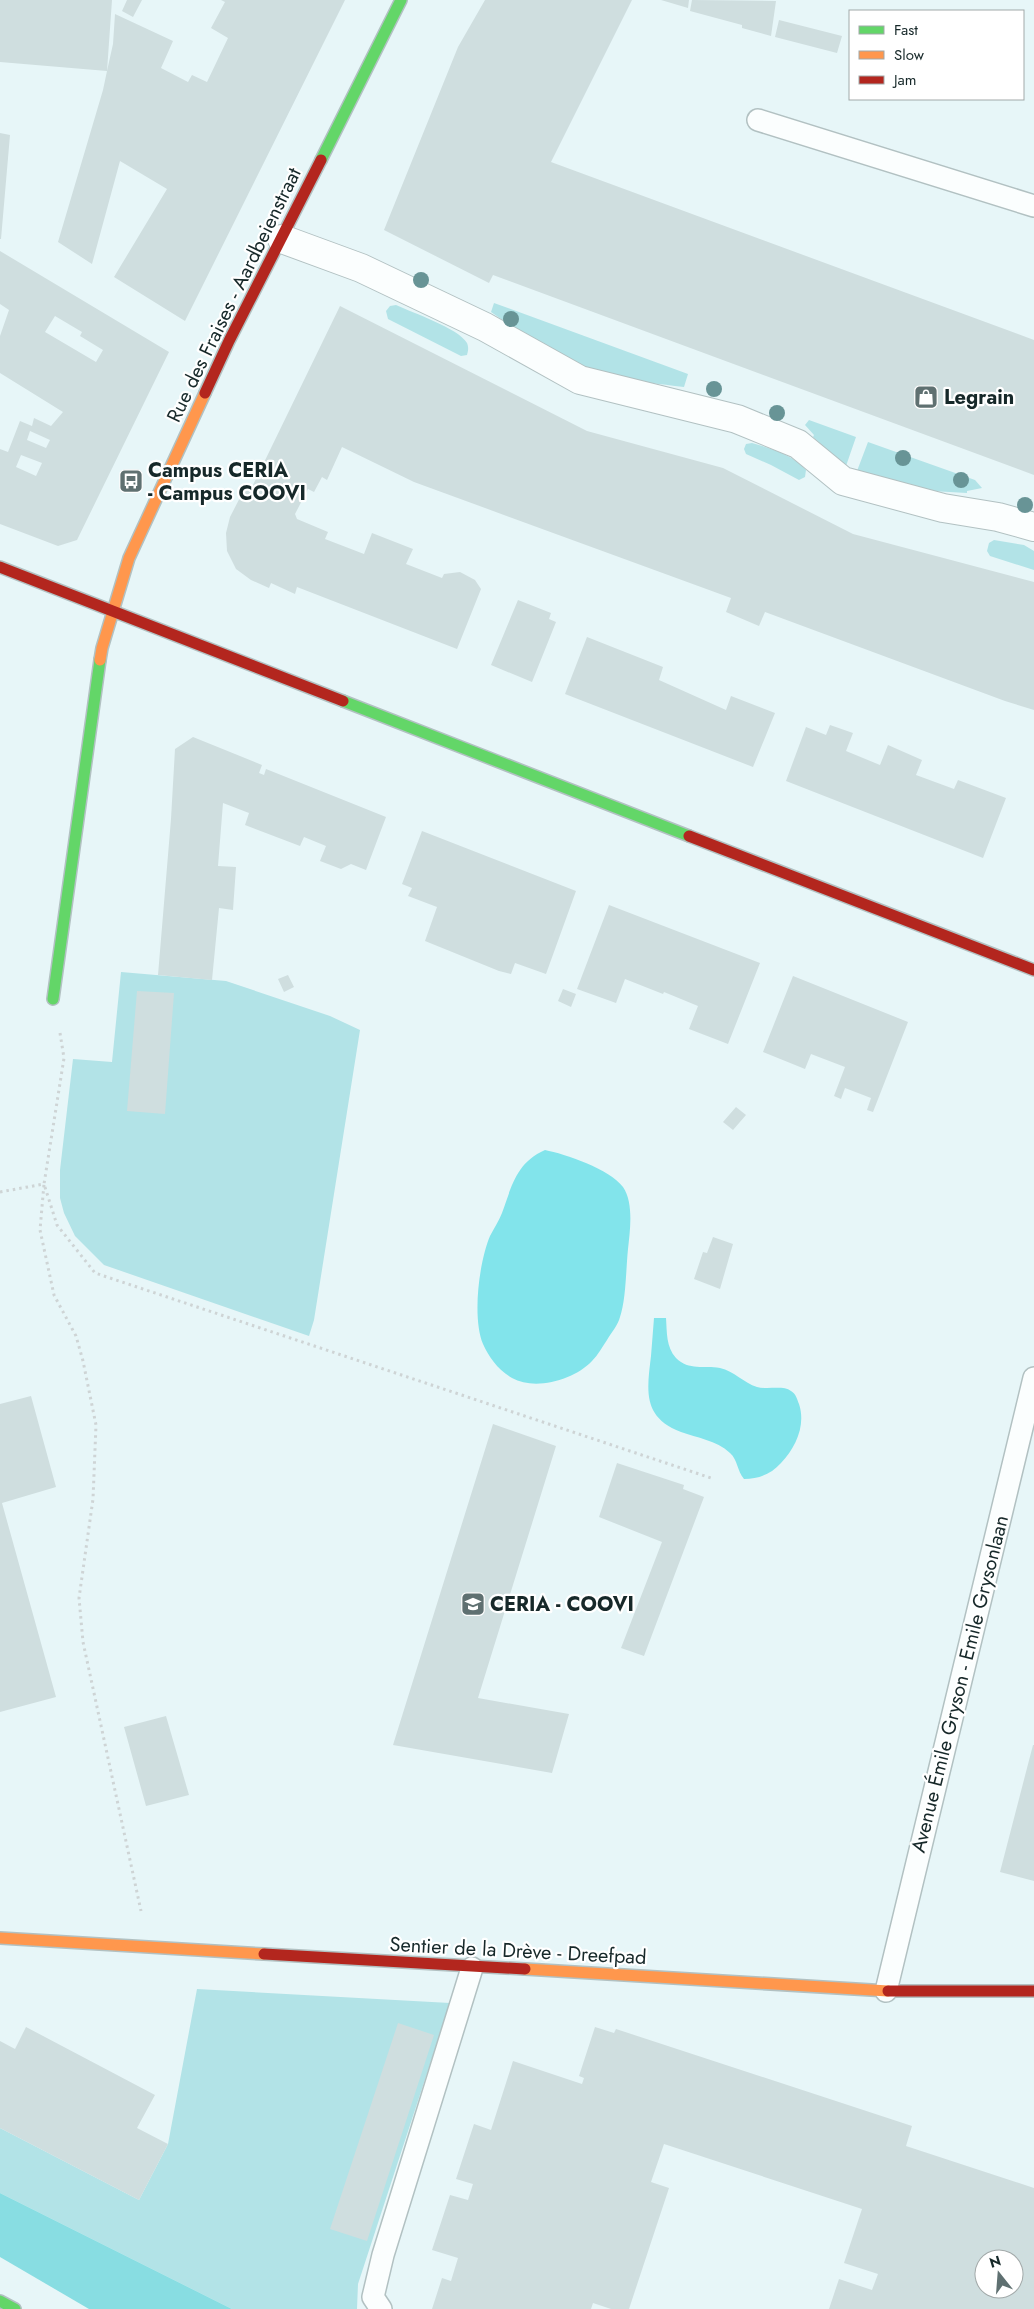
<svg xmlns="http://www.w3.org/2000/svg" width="1034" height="2309" font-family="Jost,sans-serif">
  <rect width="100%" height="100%" fill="#e7f6f8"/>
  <path fill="#b2e3e7" d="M 494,303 L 688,374 L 684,387 C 660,384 635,382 612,376 C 569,366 528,337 491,312 Z
    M 396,305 C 413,313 458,328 467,343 C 469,348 468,351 467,355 L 461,356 L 388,319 L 386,311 L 390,306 Z
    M 809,420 L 856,437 L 846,466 L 813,437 L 814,435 L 805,425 Z
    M 868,442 L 975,480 L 982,488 L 967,491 L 967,493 L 914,490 L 857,471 Z
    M 752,443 C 772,449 791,454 806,470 L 805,477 L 799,480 L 771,465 L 746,454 L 744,449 L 746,444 Z
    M 994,540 L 1024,545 L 1034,551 L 1034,570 L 990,556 L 987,551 L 989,543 Z
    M 121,972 L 226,981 L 330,1016 L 360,1030 L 314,1320 L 309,1336 L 104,1265 L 75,1236 L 64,1213 L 60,1198 L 60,1170 L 73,1059 L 112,1062 Z
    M 197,1989 L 450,2003 L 358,2284 L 357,2309 L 232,2309 L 0,2193 L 0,2128 L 139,2200 L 168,2144 Z"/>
  <path fill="#88dde2" d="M 0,2193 L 232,2309 L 89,2309 L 0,2257 Z"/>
  <path fill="#82e4eb" d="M 545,1150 C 565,1154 610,1169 623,1187 C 634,1203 630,1231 628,1249 C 626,1268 626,1300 620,1317 C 618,1325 611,1333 607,1340 C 602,1347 598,1355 592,1361 C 574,1380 535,1391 512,1378 C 498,1370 489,1357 483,1344 C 472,1318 479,1262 490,1236 C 494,1228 499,1221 502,1213 C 512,1186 516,1163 545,1150 Z
    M 654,1318 L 666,1318 C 667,1332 666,1347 676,1358 C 689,1371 704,1365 720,1368 C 734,1371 744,1383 757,1387 C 768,1390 783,1385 791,1391 C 796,1394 797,1399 799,1404 C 806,1425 796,1447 781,1463 C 771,1474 759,1479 744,1479 C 737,1471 738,1460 730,1453 C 716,1440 697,1438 681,1432 C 642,1417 647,1390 651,1356 C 652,1343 653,1331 654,1318 Z"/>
  <path fill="#cfdedf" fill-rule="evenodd" d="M 0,0 L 112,0 L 107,71 L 113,44 L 115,14 L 173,41 L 161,68 L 188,82 L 192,75 L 207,82 L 228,38 L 211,28 L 225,2 L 221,0 L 345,0 L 185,321 L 114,277 L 167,189 L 120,161 L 92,264 L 58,242 L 103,90 L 107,71 L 0,62 Z
    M 127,0 L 142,0 L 133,17 L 122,11 Z
    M 485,0 L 632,0 L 551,162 L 1034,340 L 1034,475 L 493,275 L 489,283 L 384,230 L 458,47 Z
    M 661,0 L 689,0 L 688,8 Z
    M 692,0 L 776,1 L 771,36 L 742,28 L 742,25 L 690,11 Z
    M 779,20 L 842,36 L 837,53 L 775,37 Z
    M 0,133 L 10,135 L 1,239 L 0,239 Z
    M 0,251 L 169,352 L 77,540 L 58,546 L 0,524 L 0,449 L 8,452 L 20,421 L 32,426 L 34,418 L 51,426 L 63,412 L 0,373 L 0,336 L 9,310 L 0,304 ZM 55,316 L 82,332 L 80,336 L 103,350 L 96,362 L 45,332 ZM 30,431 L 50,440 L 46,448 L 27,440 ZM 21,455 L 42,463 L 36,476 L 16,467 Z
    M 340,306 L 587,431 L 723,468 L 853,534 L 1034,582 L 1034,710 L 1005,701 L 765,612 L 759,626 L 726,612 L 731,598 L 414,482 L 342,447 L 327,480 L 322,477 L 314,492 L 308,489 L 295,514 L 297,519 L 328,532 L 325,539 L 364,554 L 372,533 L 413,549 L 406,564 L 442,578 L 444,574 L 460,572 L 475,580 L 481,589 L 457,649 L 297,587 L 295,594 L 271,583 L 269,588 L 251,580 L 236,569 L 227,551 L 226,533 L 230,517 L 247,484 L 252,487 Z
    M 518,600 L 551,613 L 549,619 L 556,622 L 532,682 L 491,665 Z
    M 587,637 L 663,667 L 659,680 L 726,710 L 731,696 L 775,713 L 753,767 L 565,694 Z
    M 830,725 L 853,733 L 846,751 L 880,765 L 888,745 L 922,760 L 916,775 L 954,789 L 958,780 L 1006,798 L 983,858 L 786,781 L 806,727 L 826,735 Z
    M 193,737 L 262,765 L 259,773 L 264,775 L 266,769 L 386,817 L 366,870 L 351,864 L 341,869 L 320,861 L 326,846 L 304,837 L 300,846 L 245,825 L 249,813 L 223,803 L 218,866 L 236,867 L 233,910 L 219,908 L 212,980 L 158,975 L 171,819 L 175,749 Z
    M 422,831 L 576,891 L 546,974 L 515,963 L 511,974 L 499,971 L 425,941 L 437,907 L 408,896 L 412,888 L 402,884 Z
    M 609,905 L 760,963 L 728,1044 L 689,1029 L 698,1006 L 664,992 L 663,994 L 625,979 L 616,1003 L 577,989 Z
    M 288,975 L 294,987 L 284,992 L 278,979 Z
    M 793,976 L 908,1022 L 873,1112 L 867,1110 L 871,1098 L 845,1088 L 841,1099 L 834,1096 L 845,1067 L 811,1054 L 805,1069 L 763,1052 Z
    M 563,989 L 576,994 L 571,1007 L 558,1001 Z
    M 137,991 L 174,993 L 165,1114 L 127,1111 Z
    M 736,1107 L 746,1115 L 733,1130 L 723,1122 Z
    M 713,1237 L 733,1244 L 720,1289 L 694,1279 L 703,1252 L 707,1253 Z
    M 31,1396 L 56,1487 L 2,1503 L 56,1697 L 0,1712 L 0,1404 Z
    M 493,1424 L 556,1446 L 478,1698 L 569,1714 L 552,1773 L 393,1745 Z
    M 617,1463 L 684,1485 L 683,1489 L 704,1497 L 644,1656 L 621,1648 L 662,1542 L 599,1517 Z
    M 166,1716 L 189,1795 L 146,1806 L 124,1727 Z
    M 1033,1745 L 1034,1745 L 1034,1881 L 1000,1872 Z
    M 398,2023 L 434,2035 L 367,2241 L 330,2229 Z
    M 26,2027 L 155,2095 L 137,2128 L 168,2144 L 139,2200 L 0,2128 L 0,2041 L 15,2049 Z
    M 595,2027 L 614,2033 L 616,2029 L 912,2126 L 906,2146 L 1034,2188 L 1034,2309 L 829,2309 L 839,2279 L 872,2290 L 878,2274 L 844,2263 L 862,2209 L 664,2144 L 651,2182 L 669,2188 L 629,2309 L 611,2309 L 593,2303 L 591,2309 L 432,2309 L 442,2278 L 451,2281 L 458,2258 L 432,2250 L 450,2195 L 468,2200 L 473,2184 L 456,2179 L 474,2124 L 491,2130 L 513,2061 L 582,2084 L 584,2078 L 579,2076 ZM 984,2259 L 1014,2259 L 1014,2289 L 984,2289 Z"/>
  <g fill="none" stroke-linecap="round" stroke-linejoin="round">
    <g stroke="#b2c1c2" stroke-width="24">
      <path id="lane" d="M 758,120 L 1034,206
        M 886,1991 L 1034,1378
        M 381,2309 L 373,2297 L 383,2255 L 472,1968"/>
    </g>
    <g stroke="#b2c1c2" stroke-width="30">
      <path id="street" d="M 282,239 L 361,268 L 485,327 L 580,380 L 737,419 L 798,444 L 843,481 L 943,508 L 998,517 L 1034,527"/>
    </g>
    <g stroke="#b2c1c2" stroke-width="14">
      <path id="fast" d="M 321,160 L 401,0
        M 343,701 L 689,836
        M 53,999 L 100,660
        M 0,2301 L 15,2309"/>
    </g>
    <g stroke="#b2c1c2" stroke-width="14">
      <path id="slow" d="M 100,660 L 102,648 L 129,558 L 205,393
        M 0,1938 L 264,1954
        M 525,1969 L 888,1991"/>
    </g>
    <g stroke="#b2c1c2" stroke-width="14">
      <path id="jam" d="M 205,393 L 229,341 L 321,160
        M 0,567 L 343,701
        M 689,836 L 1034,970
        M 264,1954 L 525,1969
        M 888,1991 L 1034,1991"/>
    </g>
    <path stroke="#ced4d5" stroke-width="3" stroke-dasharray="2.5 4" stroke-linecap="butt" d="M 60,1033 L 64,1058 L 44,1184 L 57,1225 L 95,1273 L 711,1478
      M 0,1192 L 44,1184 L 40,1230 L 54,1295 L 76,1336 L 83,1361 L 96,1425 L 93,1499 L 79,1598 L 83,1642 L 141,1911"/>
    <use href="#lane" stroke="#fbfefe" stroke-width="21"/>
    <use href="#street" stroke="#fbfefe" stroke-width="28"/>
    <use href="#fast" stroke="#63d668" stroke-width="11"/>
    <use href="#slow" stroke="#ff974d" stroke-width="11"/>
    <use href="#jam" stroke="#b3261e" stroke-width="11"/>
  </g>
  <g fill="#689496">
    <circle cx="421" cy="280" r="8"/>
    <circle cx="511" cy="319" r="8"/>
    <circle cx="714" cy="389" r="8"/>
    <circle cx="777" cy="413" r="8"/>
    <circle cx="903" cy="458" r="8"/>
    <circle cx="961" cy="480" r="8"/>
    <circle cx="1025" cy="505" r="8"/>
  </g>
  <defs>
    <g id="shop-square" transform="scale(1.25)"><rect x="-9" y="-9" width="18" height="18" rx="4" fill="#5f7071" stroke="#fff"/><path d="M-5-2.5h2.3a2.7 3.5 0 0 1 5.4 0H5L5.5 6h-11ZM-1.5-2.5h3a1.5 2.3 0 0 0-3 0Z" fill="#fff"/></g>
    <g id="bus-square" transform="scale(1.25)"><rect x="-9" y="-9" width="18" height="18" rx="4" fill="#5f7071" stroke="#fff"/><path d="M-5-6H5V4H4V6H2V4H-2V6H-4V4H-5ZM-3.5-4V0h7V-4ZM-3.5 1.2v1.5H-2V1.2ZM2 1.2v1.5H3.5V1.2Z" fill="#fff"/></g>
    <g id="university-square" transform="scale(1.25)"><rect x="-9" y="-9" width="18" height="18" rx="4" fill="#5f7071" stroke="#fff"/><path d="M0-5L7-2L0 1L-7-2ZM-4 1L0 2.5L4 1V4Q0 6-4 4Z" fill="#fff"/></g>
  </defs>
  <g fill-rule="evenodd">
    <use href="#shop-square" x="926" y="397"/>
    <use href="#bus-square" x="131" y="481"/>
    <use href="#university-square" x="473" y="1604"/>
  </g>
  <g text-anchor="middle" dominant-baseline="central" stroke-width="4.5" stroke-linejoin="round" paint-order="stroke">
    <g font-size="20" fill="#162829" stroke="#fff">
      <text transform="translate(234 295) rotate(-64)">Rue des Fraises - Aardbeienstraat</text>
      <text transform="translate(960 1684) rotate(-76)">Avenue Émile Gryson - Emile Grysonlaan</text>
      <text transform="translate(518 1951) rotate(3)">Sentier de la Drève - Dreefpad</text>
    </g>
    <g font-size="20" font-weight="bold" fill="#162829" stroke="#fff" text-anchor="start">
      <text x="944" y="397">Legrain</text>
      <text x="148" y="470">Campus CERIA<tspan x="148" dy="23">- Campus COOVI</tspan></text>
      <text x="490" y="1604">CERIA - COOVI</text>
    </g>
  </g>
  <rect x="849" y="10" width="175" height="90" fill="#ffffff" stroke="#a2a9a9"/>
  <rect x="859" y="26" width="25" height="8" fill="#63d668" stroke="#a2a9a9"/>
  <text x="894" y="35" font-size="15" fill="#162829">Fast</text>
  <rect x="859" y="51" width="25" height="8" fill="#ff974d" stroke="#a2a9a9"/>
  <text x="894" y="60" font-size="15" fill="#162829">Slow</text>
  <rect x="859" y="76" width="25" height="8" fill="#b3261e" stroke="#a2a9a9"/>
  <text x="894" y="85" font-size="15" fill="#162829">Jam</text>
  <g transform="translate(999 2274) rotate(343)"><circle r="24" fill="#ffffff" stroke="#a2a9a9"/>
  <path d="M0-4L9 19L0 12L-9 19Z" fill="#5f7071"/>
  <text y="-8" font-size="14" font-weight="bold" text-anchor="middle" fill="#162829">N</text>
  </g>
</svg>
